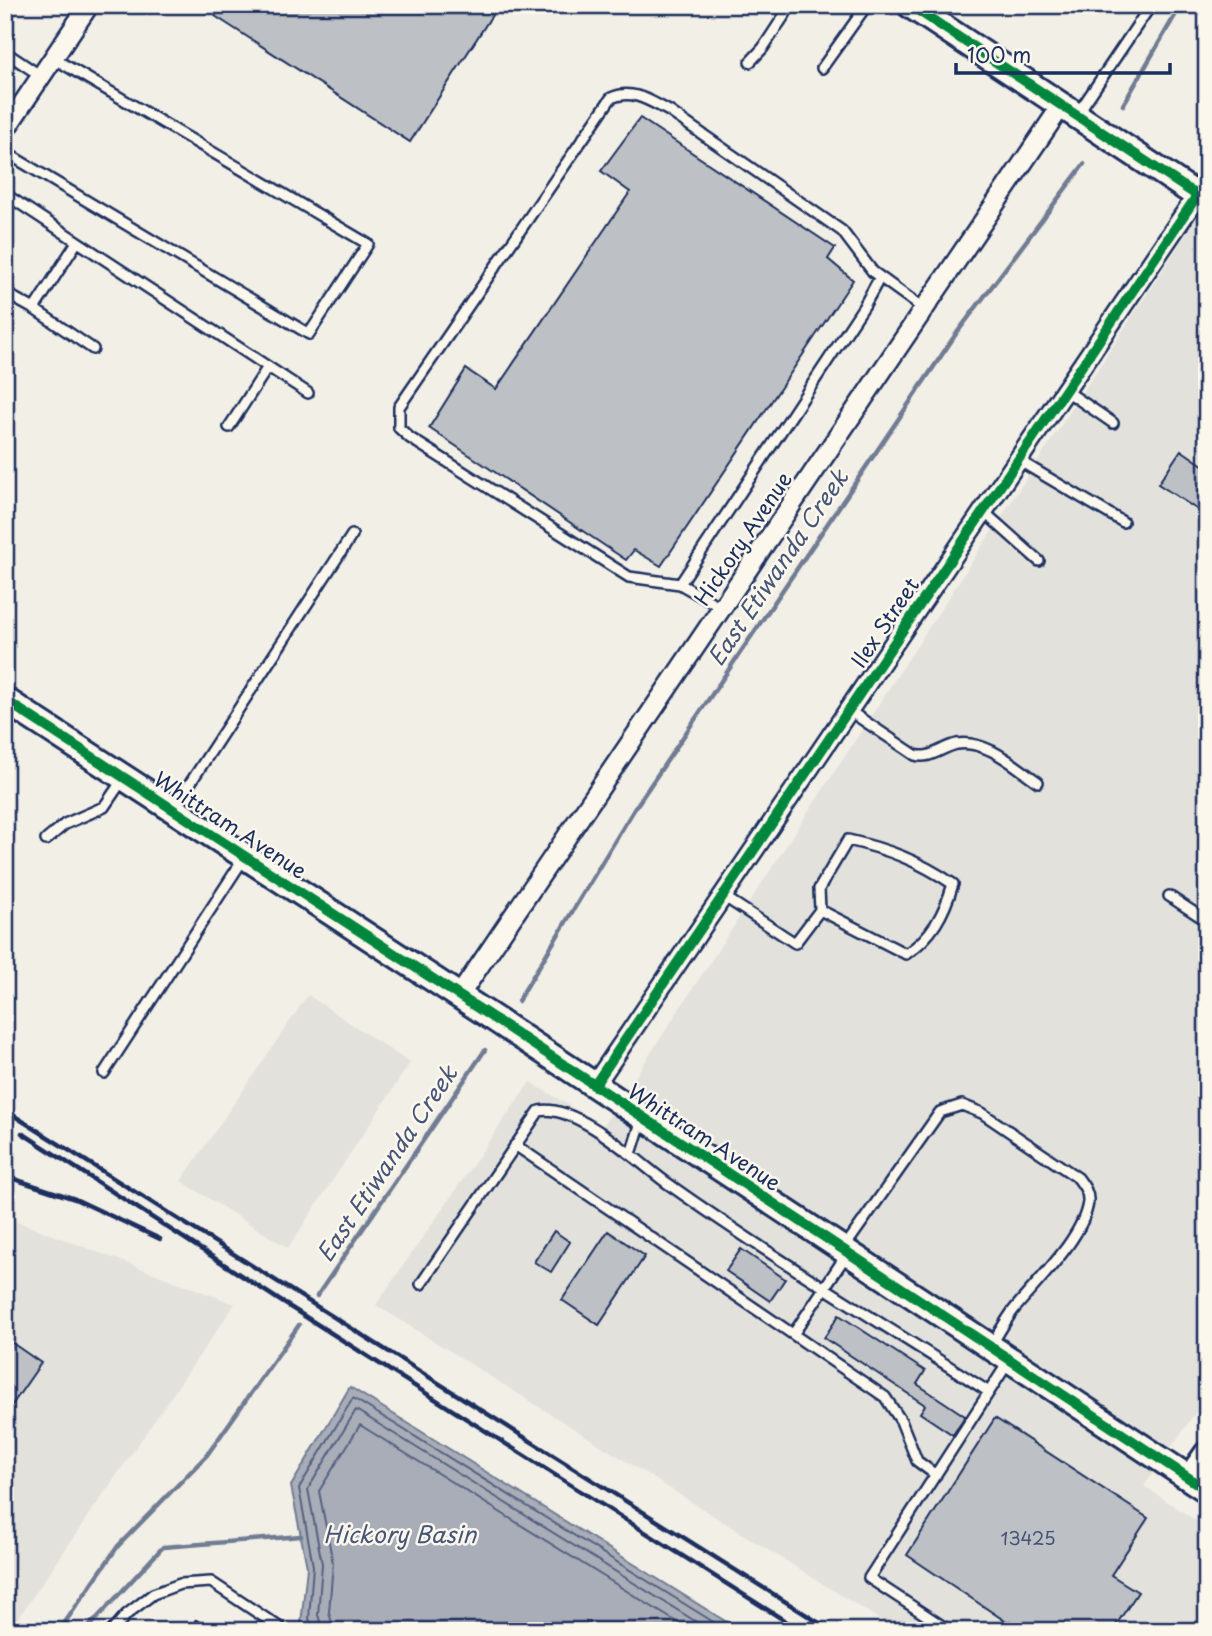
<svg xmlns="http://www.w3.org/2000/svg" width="1212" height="1636" font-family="'Playpen Sans',sans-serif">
  <rect width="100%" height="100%" fill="#f2efe6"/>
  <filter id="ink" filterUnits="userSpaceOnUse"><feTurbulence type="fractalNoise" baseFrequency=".0143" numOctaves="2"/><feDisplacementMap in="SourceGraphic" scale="14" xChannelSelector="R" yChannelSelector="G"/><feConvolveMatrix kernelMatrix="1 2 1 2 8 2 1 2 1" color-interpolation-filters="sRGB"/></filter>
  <g filter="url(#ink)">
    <path fill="#e2e1dc" d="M 1207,202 L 1207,1396 L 1144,1486 L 1207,1528 L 1207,1631 L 898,1631 L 376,1305 L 530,1082 L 603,1126 Z
      M 308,995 L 410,1063 L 288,1248 L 181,1181 Z
      M 5,1217 L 235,1304 L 9,1631 L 5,1631 Z"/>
    <path fill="#a9adb7" stroke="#707b93" stroke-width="2" d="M 350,1387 L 741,1631 L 312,1631 L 301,1624 L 307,1567 L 291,1486 Z"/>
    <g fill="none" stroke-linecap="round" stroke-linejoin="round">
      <path stroke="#546182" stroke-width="2" d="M 315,1631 L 309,1619 L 313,1566 L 299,1488 L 353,1398 L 728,1631
        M 323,1631 L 318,1615 L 322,1564 L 308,1489 L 356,1410 L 711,1631
        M 334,1631 L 329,1612 L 333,1563 L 319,1491 L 360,1425 L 691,1631"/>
      <path stroke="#707b93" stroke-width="4.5" d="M 1123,105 L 1181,5
        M 518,1001 L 635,808 L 956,334 L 1084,164
        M 317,1296 L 485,1050
        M 59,1631 L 118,1546 L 207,1455 L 299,1325
        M 85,1631 L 163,1547 L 301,1536"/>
    </g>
    <path fill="#bdc0c4" stroke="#1b2f5e" stroke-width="2" d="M 222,5 L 482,5 L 494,12 L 410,142 L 215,16 Z
      M 640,118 L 835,248 L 828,259 L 853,280 L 661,566 L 634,550 L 626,560 L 429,428 L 466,369 L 496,389 L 630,192 L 601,171 Z
      M 1181,450 L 1207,468 L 1207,516 L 1158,484 Z
      M 554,1231 L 570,1242 L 551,1272 L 534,1262 Z
      M 608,1231 L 645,1256 L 599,1325 L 562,1300 Z
      M 741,1249 L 785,1279 L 770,1301 L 726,1271 Z
      M 839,1315 L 925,1371 L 917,1384 L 965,1416 L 953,1435 L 920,1413 L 925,1405 L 824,1338 Z
      M 5,1338 L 41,1363 L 5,1415 Z
      M 995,1418 L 1148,1518 L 1111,1575 L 1138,1592 L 1112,1631 L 1020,1631 L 907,1555 Z"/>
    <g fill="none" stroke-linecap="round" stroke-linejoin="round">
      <g stroke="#1b2f5e" stroke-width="14">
        <path id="lane" d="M 5,52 L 41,76
          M 750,62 L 763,48 L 791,5
          M 822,68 L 867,5
          M 1078,113 L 1151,5
          M 5,152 L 309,334 L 368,244 L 53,58
          M 5,194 L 308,393
          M 77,242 L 34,309 L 93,349
          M 5,293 L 34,309
          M 1065,390 L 1113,423
          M 229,427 L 268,367
          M 1018,460 L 1123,522
          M 983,511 L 1039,561
          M 680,584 L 864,306 L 880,277
          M 722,608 L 680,584 L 629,577 L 410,438 L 399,428 L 399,407 L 611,98 C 632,88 650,101 669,111 L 842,231 L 873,272 L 924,309
          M 848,710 L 915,755 C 930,760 942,747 957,744 C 986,739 1016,767 1038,782
          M 174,808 L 352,535
          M 46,840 L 65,824 L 104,807 L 123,779
          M 723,896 L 795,943 L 820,910 L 819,889 L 848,840 C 888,849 919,861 953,884 C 944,914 932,937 906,954 L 820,910
          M 1169,896 L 1207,921
          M 104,1073 L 244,858
          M 515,1145 L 885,1397 L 901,1421 L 917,1461 L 936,1475
          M 631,1154 L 642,1119
          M 844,1248 L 940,1112 L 962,1105 L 982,1113 L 1078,1178 C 1083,1185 1089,1192 1088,1202 C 1084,1238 1034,1284 1012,1312 C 1005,1322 998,1334 992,1344
          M 421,1284 L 539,1111 C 576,1103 638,1162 667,1183 C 771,1257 882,1323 989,1392
          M 794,1333 L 847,1254
          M 112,1631 L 127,1614 L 153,1594 L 180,1584 L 211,1582 L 285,1631
          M 950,1631 L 869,1578 L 1009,1361"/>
      </g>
      <g stroke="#1b2f5e" stroke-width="23">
        <path id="street" d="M 5,130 L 89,5
          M 459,996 L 1062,105
          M 594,1086 L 1207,181"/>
      </g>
      <g stroke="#1b2f5e" stroke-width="30">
        <path id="secondary" d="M 910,5 L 1207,202
          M 5,700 L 487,1014 L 1207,1490
          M 1190,1478 L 1207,1454"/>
      </g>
      <use href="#lane" stroke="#fbf7ec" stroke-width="9"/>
      <use href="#street" stroke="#fbf7ec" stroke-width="18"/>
      <use href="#secondary" stroke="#fbf7ec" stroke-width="24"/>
      <path stroke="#1b2f5e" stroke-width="4.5" d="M 5,1110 L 832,1631
        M 22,1133 L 279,1300 L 801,1631
        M 5,1176 L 75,1199 L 160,1239
        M 196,1621 L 211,1631"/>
      <g stroke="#fbf7ec" stroke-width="15">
        <path id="cycleway" d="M 910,5 L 1207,202
          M 5,700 L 487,1014 L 1207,1490
          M 594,1086 L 1207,181"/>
      </g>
      <use href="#cycleway" stroke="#00873e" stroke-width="10"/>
    </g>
  </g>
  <g text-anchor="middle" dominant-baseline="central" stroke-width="5" stroke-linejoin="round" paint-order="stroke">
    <g font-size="18" fill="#445378">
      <text x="1028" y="1537">13425</text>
    </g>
    <g font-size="21" fill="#1b2f5e" stroke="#fbf7ec">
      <text transform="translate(742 538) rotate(-56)">Hickory Avenue</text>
      <text transform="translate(884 622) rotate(-56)">Ilex Street</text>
      <text transform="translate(231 824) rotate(33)">Whittram Avenue</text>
      <text transform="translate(705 1136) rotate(33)">Whittram Avenue</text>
    </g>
    <g font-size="23" font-style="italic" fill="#465579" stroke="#fbf7ec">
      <text transform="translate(777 567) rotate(-56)">East Etiwanda Creek</text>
      <text transform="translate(386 1163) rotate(-56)">East Etiwanda Creek</text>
      <text x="400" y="1533">Hickory Basin</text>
    </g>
  </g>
  <rect width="1212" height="1636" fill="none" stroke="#fbf7ec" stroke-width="28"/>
  <rect x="14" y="14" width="1184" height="1608" fill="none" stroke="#1b2f5e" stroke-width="2.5" filter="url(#ink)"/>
  <path d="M956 63v10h214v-10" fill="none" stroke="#1b2f5e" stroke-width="3.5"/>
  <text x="967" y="63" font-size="21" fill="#1b2f5e" stroke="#fbf7ec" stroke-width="5" paint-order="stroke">100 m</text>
</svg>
